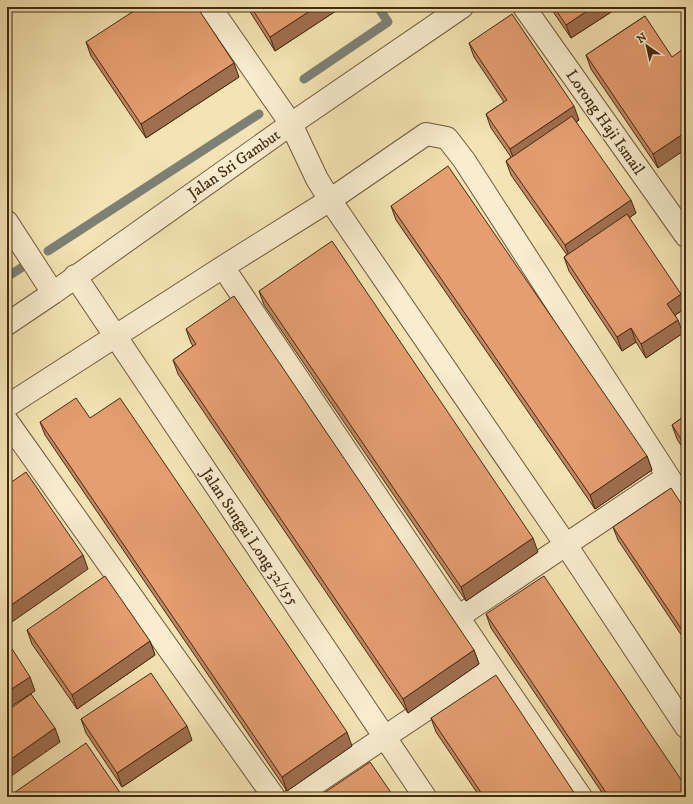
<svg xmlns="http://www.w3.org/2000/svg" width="693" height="804" font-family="'IM FELL DW Pica',serif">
  <rect width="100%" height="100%" fill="#f4e4b3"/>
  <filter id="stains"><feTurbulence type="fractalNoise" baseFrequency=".005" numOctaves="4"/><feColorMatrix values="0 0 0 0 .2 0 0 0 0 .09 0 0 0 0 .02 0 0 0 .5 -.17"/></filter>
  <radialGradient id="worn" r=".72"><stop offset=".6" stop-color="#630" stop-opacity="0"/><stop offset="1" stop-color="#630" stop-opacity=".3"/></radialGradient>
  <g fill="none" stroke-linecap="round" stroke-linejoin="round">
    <path stroke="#7c8176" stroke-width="9" d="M 304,79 L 388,22 L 378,7
      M 48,251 L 259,114
      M 7,277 L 24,266"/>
    <g stroke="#6f583b" stroke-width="24">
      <path id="minor" d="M 210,7 L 291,124 L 317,179 L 330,200 L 566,545 L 686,727
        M 524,7 L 686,236
        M 7,222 L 53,293
        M 223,267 L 491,666 L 581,797
        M 75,276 L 425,797
        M 7,324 L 53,293 L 291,124 L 462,7
        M 7,406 L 223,267 L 330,200 L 426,134 L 447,138 L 464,160 L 686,504
        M 7,421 L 274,797
        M 458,617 L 667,477
        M 295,797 L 491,666"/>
    </g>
    <use href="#minor" stroke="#f8edce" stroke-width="22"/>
  </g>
  <path fill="#c48860" stroke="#432a13" d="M 247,7 L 342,7 L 275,51 Z
    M 550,7 L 619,7 L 571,38 Z
    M 680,7 L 686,7 L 686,16 Z
    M 645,16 L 658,168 L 591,69 L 586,55 Z
    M 86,42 L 239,77 L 146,138 L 91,56 Z
    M 469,43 L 579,120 L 576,122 L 636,213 L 629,218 L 686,308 L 675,315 L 683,333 L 646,358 L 636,342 L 622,351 L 569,271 L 564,257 L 567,255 L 511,175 L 506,161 L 511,157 L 491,128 L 486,114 L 504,102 L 474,57 Z
    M 391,206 L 647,456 L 652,470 L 595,509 L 396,220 Z
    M 259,291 L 538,552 L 466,601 L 264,305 Z
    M 186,329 L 474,650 L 479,664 L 408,713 L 178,374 L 173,360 L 193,346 L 191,343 Z
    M 686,415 L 686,453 L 677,439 L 672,425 Z
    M 40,422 L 352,746 L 287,791 L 45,435 Z
    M 686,511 L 686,642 L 618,540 L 613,527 Z
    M 486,614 L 686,797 L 605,797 L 491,628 Z
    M 27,630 L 150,641 L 155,655 L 77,709 L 32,644 Z
    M 431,718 L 577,797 L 480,797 L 436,732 Z
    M 81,719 L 192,740 L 122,787 L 86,733 Z"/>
  <path fill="#a06f4e" stroke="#432a13" d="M 316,7 L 342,7 L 275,51 L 270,37 Z
    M 593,7 L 619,7 L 571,38 L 566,25 Z
    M 234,63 L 239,77 L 146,138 L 141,124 Z
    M 574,106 L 579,120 L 515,163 L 510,149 Z
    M 686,132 L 686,149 L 658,168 L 653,154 Z
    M 631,200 L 636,213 L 570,259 L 565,245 Z
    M 681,294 L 686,308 L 672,317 L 667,304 Z
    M 678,320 L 683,333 L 646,358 L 641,344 Z
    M 631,328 L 636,342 L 622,351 L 617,337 Z
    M 647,456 L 652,470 L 595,509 L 590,495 Z
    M 533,538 L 538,552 L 466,601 L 461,587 Z
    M 83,555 L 88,569 L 9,624 L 7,618 L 7,608 Z
    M 150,641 L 155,655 L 77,709 L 72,695 Z
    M 474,650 L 479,664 L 408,713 L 403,699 Z
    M 30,677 L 35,691 L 7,709 L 7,692 Z
    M 187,726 L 192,740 L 122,787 L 117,773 Z
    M 55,728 L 60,742 L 7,779 L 7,762 Z
    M 347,732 L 352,746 L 287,791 L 282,777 Z
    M 121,794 L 122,797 L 116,797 Z"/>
  <path fill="#e49e70" stroke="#432a13" d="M 140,7 L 197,7 L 234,63 L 141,124 L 86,42 Z
    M 251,7 L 316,7 L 270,37 Z
    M 554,7 L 593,7 L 566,25 Z
    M 512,14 L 574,106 L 510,149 L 486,114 L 507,100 L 469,43 Z
    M 645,16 L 672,57 L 686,47 L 686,132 L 653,154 L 586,55 Z
    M 572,116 L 631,200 L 565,245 L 506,161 Z
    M 448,166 L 647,456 L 590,495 L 391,206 Z
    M 627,214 L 681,294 L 667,304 L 678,320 L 641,344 L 631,328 L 617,337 L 564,257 Z
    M 332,241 L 533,538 L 461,587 L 259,291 Z
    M 234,296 L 474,650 L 403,699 L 173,360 L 196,344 L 186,329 Z
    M 76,398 L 90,418 L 120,398 L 347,732 L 282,777 L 40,422 Z
    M 686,415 L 686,447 L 672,425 Z
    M 26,472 L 83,555 L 7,608 L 7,485 Z
    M 671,488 L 686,511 L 686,636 L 613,527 Z
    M 105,576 L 150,641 L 72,695 L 27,630 Z
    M 544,576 L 686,787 L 686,797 L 609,797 L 486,614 Z
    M 7,641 L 30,677 L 7,692 Z
    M 151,673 L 187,726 L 117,773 L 81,719 Z
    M 496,675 L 577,797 L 484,797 L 431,718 Z
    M 31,694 L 55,728 L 7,762 L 7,711 Z
    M 86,743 L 121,794 L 116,797 L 8,797 Z
    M 370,762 L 394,797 L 318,797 Z"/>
  <g text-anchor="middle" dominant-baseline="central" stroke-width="3" stroke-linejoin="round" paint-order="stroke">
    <g font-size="16" fill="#432a13" stroke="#f8edce">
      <text transform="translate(605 122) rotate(55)">Lorong Haji Ismail</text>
      <text transform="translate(234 164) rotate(-35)">Jalan Sri Gambut</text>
      <text transform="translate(250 537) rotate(56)">Jalan Sungai Long 32/155</text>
    </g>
  </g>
  <rect width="693" height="804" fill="none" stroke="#f4e4b3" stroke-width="24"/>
  <rect x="8" y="8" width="677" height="788" fill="none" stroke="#432a13" stroke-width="2"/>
  <rect x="12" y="12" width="669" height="780" fill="none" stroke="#432a13"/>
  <g transform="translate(647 46) rotate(326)" stroke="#f8edce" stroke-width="3" paint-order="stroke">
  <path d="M0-3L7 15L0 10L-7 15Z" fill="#432a13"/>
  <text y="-6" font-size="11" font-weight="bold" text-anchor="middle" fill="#432a13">N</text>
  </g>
  <rect width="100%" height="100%" filter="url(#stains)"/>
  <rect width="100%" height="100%" fill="url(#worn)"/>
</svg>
